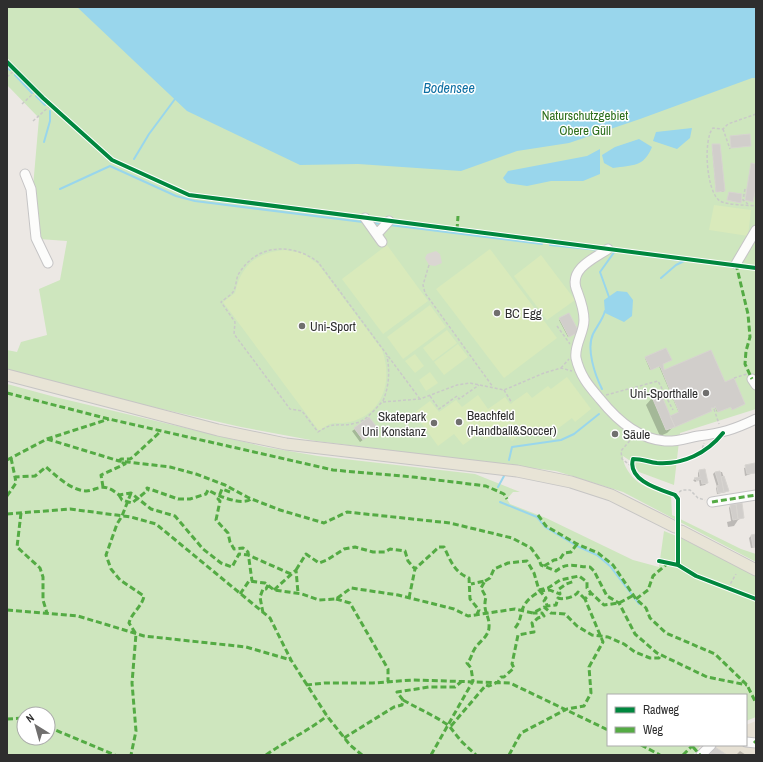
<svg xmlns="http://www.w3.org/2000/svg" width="763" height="762" font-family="'Archivo Narrow',sans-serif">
  <rect width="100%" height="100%" fill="#ece8e4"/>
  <path fill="#e6e0d3" d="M 756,721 L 756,755 L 698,755 L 709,745 L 746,745 L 746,725 Z"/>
  <path fill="#cee6be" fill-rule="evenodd" d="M 7,7 L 671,7 L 752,78 L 756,78 L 756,409 L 680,433 L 674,485 L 639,472 L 632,462 L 623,456 C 623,462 625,466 628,471 C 638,487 654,490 671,495 L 672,515 L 741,549 L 756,554 L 756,562 L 623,492 L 556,471 L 316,441 L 241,427 L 61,386 L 7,371 L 7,350 L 17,352 L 21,342 L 47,335 L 39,289 L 60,280 L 67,241 L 39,239 L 33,187 L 39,118 L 7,85 Z
    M 7,384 L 55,397 L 265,447 L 318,456 L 475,474 L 520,492 L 513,492 L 507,499 L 510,504 L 546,518 L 633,560 L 659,567 L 664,531 L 679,537 L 756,576 L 756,717 L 746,721 L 746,695 L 608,695 L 608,745 L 701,745 L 693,755 L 7,755 ZM 24,714 L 48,714 L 48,738 L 24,738 Z"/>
  <path fill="#d9eabb" d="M 714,205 L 751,210 L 748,236 L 709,230 Z
    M 387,245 L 428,301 L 383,334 L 342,279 Z
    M 490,249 L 557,338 L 504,378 L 436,289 Z
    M 285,250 L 302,253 L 318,264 L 382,350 C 393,379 384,414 350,422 C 333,425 334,419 319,431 L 223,302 L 235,293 C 241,265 257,252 285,250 Z
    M 541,255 L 575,300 L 547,320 L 514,276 Z
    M 430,305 L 446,327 L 403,359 L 387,337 Z
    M 447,330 L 457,343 L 433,361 L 423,348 Z
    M 458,344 L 468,357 L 444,375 L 434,362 Z
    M 415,354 L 424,366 L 415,373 L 405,361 Z
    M 430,372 L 438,383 L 426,391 L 419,380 Z
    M 567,377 L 591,409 L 575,422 L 572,418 L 556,430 L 551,425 L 534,437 L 528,429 L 512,441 L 502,428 L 485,440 L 480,433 L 463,445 L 454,434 L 438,446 L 414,413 L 430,401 L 439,412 L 456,400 L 462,407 L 478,395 L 488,409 L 505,397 L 510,404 L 527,392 L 532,398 L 548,386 L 551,389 Z"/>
  <path fill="#dad6d2" d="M 436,251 L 440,254 L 442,263 L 435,266 L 429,265 L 425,258 L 427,254 Z"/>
  <path fill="#99d6ec" d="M 77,7 L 756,7 L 756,78 L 752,78 L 640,119 L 569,143 L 517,151 L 461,171 L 358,164 L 300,165 L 187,111 Z
    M 692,128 L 690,138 L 677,149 L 653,141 L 656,132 Z
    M 639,139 L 652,147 C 644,167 633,165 613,168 L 604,163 L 602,155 L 615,147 Z
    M 600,149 L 600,174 L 583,181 L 551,181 L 527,186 L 507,183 L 503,178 L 508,171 L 587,156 Z
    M 617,291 L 627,292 L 633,300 L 632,316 L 624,322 L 605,313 L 604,300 Z"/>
  <path fill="#0003" d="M 712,145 L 724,191 L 723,192 L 716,192 Z
    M 569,314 L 577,332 L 568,337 L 559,320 Z
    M 645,358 L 662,364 L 664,371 L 724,383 L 743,404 L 732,409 L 730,406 L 717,412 L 715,407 L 710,408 L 673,427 L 667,433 L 660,436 L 646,405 L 652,398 L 660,395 L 670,418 L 679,413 L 659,366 L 650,370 Z
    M 355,429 L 374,432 L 360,442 L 352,431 Z
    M 756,464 L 756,472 L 745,476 L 744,468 Z
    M 699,471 L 707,483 L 705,485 L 700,486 L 699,480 L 695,482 L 693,480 L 698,478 L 698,473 Z
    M 715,472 L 722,472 L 728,490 L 726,492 L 717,494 L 716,488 L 717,487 L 713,474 Z
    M 730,506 L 743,517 L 738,520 L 734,526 L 728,527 L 727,522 L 731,521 L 729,508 Z
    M 751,536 L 755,536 L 756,547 L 751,548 L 749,538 Z
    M 740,751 L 746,755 L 736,755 Z"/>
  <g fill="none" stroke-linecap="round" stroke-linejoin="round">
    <path stroke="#99d6ec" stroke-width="2" d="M 7,67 L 10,70
      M 15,75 L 32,93
      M 36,96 L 45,105
      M 44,142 L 50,121 L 50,111
      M 134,159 L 149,134 L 175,99
      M 60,189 L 110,166 L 176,196 L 195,201 L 363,222
      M 373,223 L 381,224
      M 390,225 L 542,244
      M 550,245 L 599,250
      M 661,278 L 676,265 L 684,261
      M 609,297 L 600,272 L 615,251 L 685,261
      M 602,389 C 595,375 586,349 593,334 C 597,326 603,319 605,311
      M 509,460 L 512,447 L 561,440 L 574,434 L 599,414
      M 498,487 L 504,476
      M 500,502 L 537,517 L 545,527 L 577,546 L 597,555 L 610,566 L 639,604"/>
  </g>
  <path fill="#d1cecb" stroke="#d7d4d0" d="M 750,134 L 751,146 L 731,148 L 730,136 Z
    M 712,144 L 720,144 L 725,191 L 716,192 Z
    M 751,163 L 756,164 L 756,187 L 753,202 L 745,200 Z
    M 729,192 L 742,194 L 741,203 L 727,200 Z
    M 569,313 L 579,332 L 569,337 L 559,318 Z
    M 666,348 L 672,360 L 663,364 L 664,370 L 711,350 L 725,382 L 734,378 L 745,404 L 732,410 L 731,407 L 718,412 L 715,406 L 715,408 L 711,408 L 712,411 L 675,427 L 670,416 L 679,412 L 660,366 L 651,370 L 645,357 Z
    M 661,394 L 675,427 L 666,430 L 652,397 Z
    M 369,417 L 378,429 L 363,440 L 354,428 Z
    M 755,463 L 756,473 L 747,474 L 745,465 Z
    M 705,469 L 708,483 L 702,484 L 701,479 L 697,481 L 694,478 L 700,477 L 699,470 Z
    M 720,471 L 724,492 L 718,493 L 717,486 L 719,485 L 715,472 Z
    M 724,476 L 729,491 L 724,492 L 721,477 Z
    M 742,503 L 744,518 L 738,519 L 736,504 Z
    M 736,504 L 738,519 L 733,520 L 730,505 Z
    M 756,534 L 756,547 L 753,547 L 751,535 Z
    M 715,747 L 727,755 L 710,755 Z"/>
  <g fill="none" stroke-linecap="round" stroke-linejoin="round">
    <g stroke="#c5c4c5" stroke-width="11">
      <path id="minor" d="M 25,174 L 31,189 L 36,238 L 48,263
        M 365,218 L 382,242
        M 377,234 L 389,221
        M 608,249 C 595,258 570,268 576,288 C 580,299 584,308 584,320 C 584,333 574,345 576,358 C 580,376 589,386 600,399 C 616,419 638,439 665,441 C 676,442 687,438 698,436 C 722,433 733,430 756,419
        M 736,264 L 756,230
        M 752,379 L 756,385
        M 712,502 L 756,495
        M 746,742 L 756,743
        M 701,755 L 711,745"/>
    </g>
    <g stroke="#c6c5c4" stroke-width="13">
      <path id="major" d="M 7,375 L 218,430 L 286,444 L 517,471 L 571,482 L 611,495 L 675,527
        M 681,531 L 756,570"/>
    </g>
    <path stroke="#c9c9c8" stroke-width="1.5" stroke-dasharray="3 2" stroke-linecap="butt" d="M 7,77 L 15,70
      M 22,104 L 36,91
      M 756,114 L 728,124 L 723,129 L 713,128 C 703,139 706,192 720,201 C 726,205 747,205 756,206
      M 33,121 L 51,105
      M 723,129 L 730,149
      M 745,189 L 743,200 L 748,204
      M 429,265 L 423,285 L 425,293 L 493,387
      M 557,326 L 570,344
      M 561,368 L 569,359
      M 734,378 L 747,374
      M 504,390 L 512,403
      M 606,395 L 658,381 L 673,410
      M 430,396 L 439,409 L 457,396 L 459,399 L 479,385
      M 420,399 L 318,262 C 291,242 256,244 238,275 C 236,280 236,288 233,292 C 230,296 224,299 221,302 L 235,322 L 234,334 L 290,409 L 302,411 L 318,432 C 336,420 338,428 356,423 C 366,421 375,409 382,402 L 420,399 L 457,385 L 470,383 L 504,390 L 544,373 L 561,368 L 572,371
      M 383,401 C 389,386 390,372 387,356
      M 714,409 L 719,424
      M 701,453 L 704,443
      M 631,466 L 622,459 L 621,451 L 632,438
      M 675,495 L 682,490 L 690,490 L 698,498 L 705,500
      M 728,588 L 736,574"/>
    <use href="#minor" stroke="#fcfcfb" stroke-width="9"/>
    <use href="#major" stroke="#e8e4d6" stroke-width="11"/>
    <path stroke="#54ab44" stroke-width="3" stroke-dasharray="6 3" stroke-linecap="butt" d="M 457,230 L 458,216
      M 736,264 L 748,314 L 750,337 L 746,351 L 745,364 L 752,379
      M 7,393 L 109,419 L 333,470 L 413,477 L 486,486 L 504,494 L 507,499
      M 47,439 L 119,461 L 170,467 L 196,474 L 225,485 L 249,498 L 280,510 L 324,523 L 347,512 L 450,523 L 512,538 L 531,548 L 539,559 L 541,565 L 556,571 C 569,561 575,567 590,567 L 594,571 L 607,596 L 619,603 L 635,634 L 657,653 L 707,677 L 747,685
      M 11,458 L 15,477 L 35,476 L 46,467 C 55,475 68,487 80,490 C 96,495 99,478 119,495 L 131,493 L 151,509 L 175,516 L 203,549 L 221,563 L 232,567 L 239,554 L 248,555 L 291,574
      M 7,460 L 47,439 L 109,419
      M 103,487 L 101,475 L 125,464 L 119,461 L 121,459 L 130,459 L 133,457 L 161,431
      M 230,492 L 222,489 L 218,499 L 220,501 L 216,520 L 228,533 L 230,542 L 234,549 L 243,548 L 248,552 L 252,581
      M 131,493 L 122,516 L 117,524 L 106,555 L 111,569 L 120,580 L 144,596 C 142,607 132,612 129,623 L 136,634 L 132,683 L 136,731 L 131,755
      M 119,495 L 122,500 L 132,503 L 148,490 L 147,488 L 178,499 L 190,499 L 206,494 L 208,490 C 218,496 242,506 251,499
      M 7,496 L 16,483 L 15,477
      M 712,502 L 756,495
      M 21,513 L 17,547 L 40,568 L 43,577 L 43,600 L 47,613
      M 7,514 L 70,509 L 131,517 L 156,524 L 270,618 L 291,660 L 327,716 L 350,745 L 362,755
      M 538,515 L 546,526 L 577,544 L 598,553 L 613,565 L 636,599 L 646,608 L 650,618 L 666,633 L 715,654 L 747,685 L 756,703
      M 544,566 L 554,560 L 560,559 L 564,553 L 571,552 L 577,544
      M 296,570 L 306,554 L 319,563 L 327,560 L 344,549 L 355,547 L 373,552 L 385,552 L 390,549 L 405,551 L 408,561 L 415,569 L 439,547 L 444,547 C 450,560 455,573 469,578 L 470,599 L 479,610 L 477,614
      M 485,581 L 490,578 L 494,569 L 508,563 L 527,561 L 534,573 L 539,590 L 548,588 L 560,580 L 579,576 L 587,582 L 587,588 L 591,593
      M 274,590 L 296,570 L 298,593
      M 539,590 L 546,598 L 544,601 L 546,602 L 547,606 L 556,605 L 558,598 C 563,600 575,597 578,592 L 585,599
      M 240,594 L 249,581 L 265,583 L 274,590 L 302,594 L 319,600 L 336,599 L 351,588 L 398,595 L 454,609 L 468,616 L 515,609 L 533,613 L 544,607 L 551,613 L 565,614 L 577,626 L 592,635 L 608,637 L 624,644 L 635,652 L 650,658 L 659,658 L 661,655
      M 409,598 L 415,569
      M 336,599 L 350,603 L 388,669 L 388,682
      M 636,599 L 648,590 L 653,576 L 668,563
      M 7,610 L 78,616 L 144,636 L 246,647 L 291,660
      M 263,613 L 260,597 L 263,589 L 266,589 L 268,585
      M 515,628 C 520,622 520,618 522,611 C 524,601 537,590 548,590 C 552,590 556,593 560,594 L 559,589 L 566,584 L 575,581
      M 306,685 L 325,683 L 373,683 L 413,680 L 510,683 L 608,730
      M 403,700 C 419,709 433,715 448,725
      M 7,719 L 24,718
      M 451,726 L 486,685 L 489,686 L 498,682 L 501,677 L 504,677 L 514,668 L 512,664 L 518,635 L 534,632 L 532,623 L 538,618 L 544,616 L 542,613 L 533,613
      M 48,727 L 115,755
      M 450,727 L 461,741 L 476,755
      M 344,738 L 394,707 L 402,705 L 403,700 L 397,692 L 429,687 L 455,687 L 462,681
      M 754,743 L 756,741
      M 641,745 L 660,755
      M 693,747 L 700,755
      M 266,755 C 286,741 308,731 327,716
      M 431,755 L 473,681 L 471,668 L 467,663 C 472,658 471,655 474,650 C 478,642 489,637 489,627 C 490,615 482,612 486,597 L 481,588 L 485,581 L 471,584
      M 509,755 L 521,733 L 567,709 L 584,706 L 591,693 L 589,667 L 603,642 L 585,599 L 591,593 L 604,605 L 619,603 L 634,595
      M 683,755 L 693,745"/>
    <g stroke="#fff" stroke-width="6">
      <path id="cycleway" d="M 7,62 L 43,98 L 112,160 L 189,195 L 756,268
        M 659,561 L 678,565 L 696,576 L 756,599
        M 678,565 L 678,499 L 675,495 C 658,489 627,480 633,459 C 642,459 649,462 657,463 C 683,465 707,453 723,433"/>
    </g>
    <use href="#cycleway" stroke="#00873e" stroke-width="4"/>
  </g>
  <g fill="#706f6e" stroke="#fff" stroke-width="1.5">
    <circle cx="497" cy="313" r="4"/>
    <circle cx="302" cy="326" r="4"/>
    <circle cx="706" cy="393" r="4"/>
    <circle cx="459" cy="422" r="4"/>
    <circle cx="434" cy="423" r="4"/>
    <circle cx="615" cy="434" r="4"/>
  </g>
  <g text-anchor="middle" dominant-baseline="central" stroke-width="3" stroke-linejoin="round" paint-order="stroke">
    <g font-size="13" fill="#2c6e1b" stroke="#fff">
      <text x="585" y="115">Naturschutzgebiet<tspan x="585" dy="15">Obere Güll</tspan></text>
    </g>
    <g font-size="13" fill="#2e2e2e" stroke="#fff" text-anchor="start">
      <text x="505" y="313">BC Egg</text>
      <text x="310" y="326">Uni-Sport</text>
      <text x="698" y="393" text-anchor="end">Uni-Sporthalle</text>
      <text x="467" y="415">Beachfeld<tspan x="467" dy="15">(Handball&amp;Soccer)</tspan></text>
      <text x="426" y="416" text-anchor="end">Skatepark<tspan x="426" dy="15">Uni Konstanz</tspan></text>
      <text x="623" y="434">Säule</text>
    </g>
    <g font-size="14" font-style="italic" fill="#0d6fa3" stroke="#fff">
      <text x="449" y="88">Bodensee</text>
    </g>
  </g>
  <rect width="763" height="762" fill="none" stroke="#2e2e2e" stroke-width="16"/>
  <rect x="607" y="694" width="140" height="52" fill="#ffffff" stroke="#ababab"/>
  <rect x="615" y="707" width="20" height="6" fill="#00873e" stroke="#ababab"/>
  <text x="643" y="714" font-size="12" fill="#2e2e2e">Radweg</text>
  <rect x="615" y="727" width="20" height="6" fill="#54ab44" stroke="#ababab"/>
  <text x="643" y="734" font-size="12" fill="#2e2e2e">Weg</text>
  <g transform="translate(36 726) rotate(323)"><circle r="19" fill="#ffffff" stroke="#ababab"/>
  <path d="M0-3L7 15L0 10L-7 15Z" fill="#706f6e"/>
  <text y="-6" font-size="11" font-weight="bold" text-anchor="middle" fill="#2e2e2e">N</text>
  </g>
</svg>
